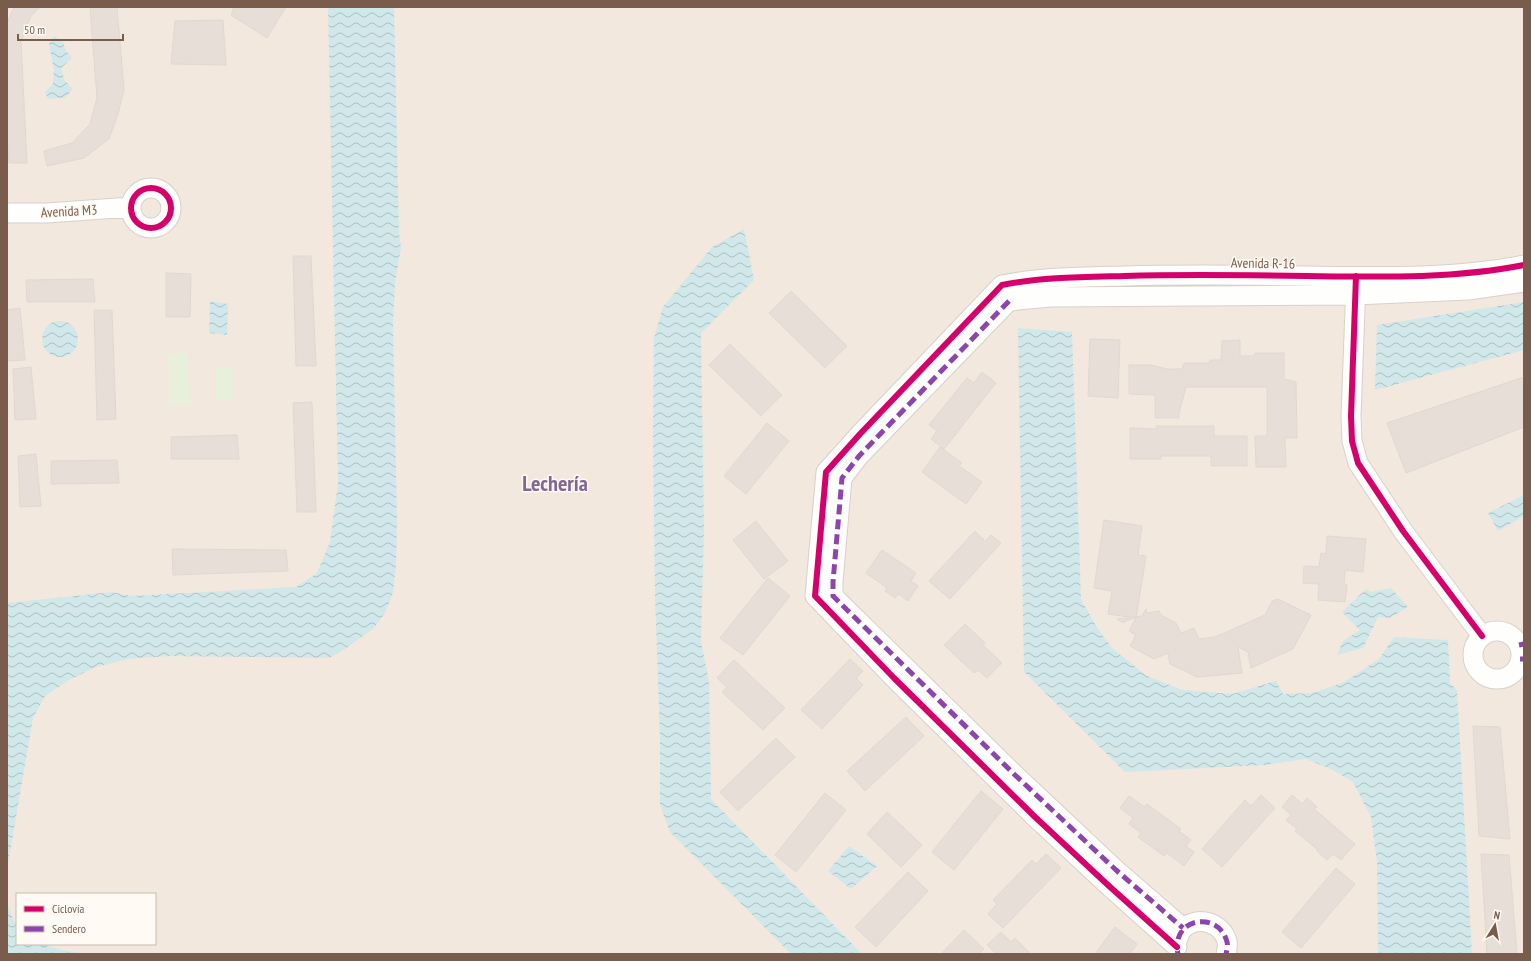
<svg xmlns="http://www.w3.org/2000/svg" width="1531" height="961" font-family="'PT Sans Narrow',sans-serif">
  <defs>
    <pattern id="water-waves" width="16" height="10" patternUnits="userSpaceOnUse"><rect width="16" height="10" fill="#d0e8ea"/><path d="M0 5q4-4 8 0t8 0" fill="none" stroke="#aebfc0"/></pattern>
  </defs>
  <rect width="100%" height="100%" fill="#f9f5f0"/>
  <path fill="#f2e8de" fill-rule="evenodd" d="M 7,7 L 1524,7 L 1524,954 L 7,954 ZM 17,894 L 155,894 L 155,944 L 17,944 Z"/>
  <path fill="#e7f0db" d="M 186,352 L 191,404 L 170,405 L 168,355 Z
    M 215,366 L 234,369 L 232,400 L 215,398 Z"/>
  <path fill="url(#water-waves)" d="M 328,7 L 394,7 L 399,233 L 401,248 L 395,282 L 393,324 L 397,521 L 396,564 L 393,593 L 385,613 L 374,628 L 345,649 L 329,658 L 168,656 L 128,659 L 96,667 L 69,680 L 45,696 L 33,718 L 7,870 L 7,603 L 112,592 L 131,596 L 296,587 L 317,573 L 330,542 L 338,483 Z
    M 54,36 L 63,42 L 66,51 L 72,58 L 61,68 L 65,81 L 73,89 L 65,98 L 48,99 L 45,92 L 53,84 L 54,70 L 49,44 Z
    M 744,229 L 754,280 L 701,333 L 704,529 L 701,641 L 709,682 L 711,799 L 862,954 L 791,954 L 670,832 L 660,805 L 660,739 L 655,596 L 653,434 L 654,338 L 663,307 L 712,247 Z
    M 210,301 L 228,304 L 227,335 L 209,333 Z
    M 1524,302 L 1524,350 L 1375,390 L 1377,325 Z
    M42 339a18 18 0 1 1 36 0a18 18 0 1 1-36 0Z
    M 1018,328 L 1072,332 L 1081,599 L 1096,626 L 1112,648 L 1147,676 L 1183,690 L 1232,694 L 1276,681 L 1283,694 L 1313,693 L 1344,682 L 1379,659 L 1394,637 L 1448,640 L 1450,683 L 1457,690 L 1472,954 L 1378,954 L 1377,863 L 1371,817 L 1353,782 L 1331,769 L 1306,759 L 1265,765 L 1125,772 L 1024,672 Z
    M 1524,495 L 1524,516 L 1498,531 L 1488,513 Z
    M 1391,588 L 1408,607 L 1390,618 L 1378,617 L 1363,648 L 1337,655 L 1343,641 L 1360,630 L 1342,612 L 1366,589 L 1370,592 Z
    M 849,846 L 877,866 L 851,889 L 828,871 Z
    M 7,904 L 14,922 L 17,925 L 17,944 L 43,944 L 61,950 L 89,954 L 7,954 Z"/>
  <path fill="#e6ded7" stroke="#e2d8d2" d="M 14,7 L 40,7 L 31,16 L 21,42 L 27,163 L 9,163 L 7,138 L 7,23 Z
    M 90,7 L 117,7 L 124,90 L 118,114 L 109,139 L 84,158 L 47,166 L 44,151 L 72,143 L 90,124 L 97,98 Z
    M 234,7 L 286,7 L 267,38 L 231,15 Z
    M 223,20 L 226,65 L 171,64 L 175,21 Z
    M 293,256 L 311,256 L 316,366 L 296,366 Z
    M 166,273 L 191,274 L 190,317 L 166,317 Z
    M 93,279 L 95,302 L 27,302 L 26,280 Z
    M 791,291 L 847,346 L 825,368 L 769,313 Z
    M 20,308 L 25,360 L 7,361 L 7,310 Z
    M 94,310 L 112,310 L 116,419 L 97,420 Z
    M 1090,339 L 1120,340 L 1118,398 L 1088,396 Z
    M 1240,340 L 1240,356 L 1254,356 L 1255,353 L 1284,353 L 1284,379 L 1296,382 L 1297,438 L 1285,438 L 1286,467 L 1256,467 L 1255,436 L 1267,436 L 1267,387 L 1186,387 L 1179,413 L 1179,418 L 1155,418 L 1155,395 L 1129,394 L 1129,365 L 1152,365 L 1167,369 L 1182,369 L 1184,363 L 1209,363 L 1210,360 L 1221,360 L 1222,341 Z
    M 730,344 L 782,395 L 761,416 L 709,365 Z
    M 31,367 L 36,419 L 15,420 L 13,369 Z
    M 982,372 L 996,383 L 944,449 L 931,439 L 937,431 L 929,425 L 967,378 L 974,383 Z
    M 1524,377 L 1524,427 L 1406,473 L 1387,423 Z
    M 312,402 L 316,512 L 297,512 L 293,403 Z
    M 767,423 L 789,441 L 746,494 L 724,476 Z
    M 1156,426 L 1214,426 L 1214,436 L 1247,436 L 1247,466 L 1211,466 L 1211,456 L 1161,456 L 1161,459 L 1130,459 L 1130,428 L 1157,429 Z
    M 237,435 L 239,459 L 171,459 L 171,437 Z
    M 940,447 L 962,463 L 959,466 L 982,482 L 966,504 L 922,472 Z
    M 36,454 L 41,506 L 20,507 L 18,456 Z
    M 117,460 L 119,483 L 51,484 L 51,461 Z
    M 1104,520 L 1142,526 L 1138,555 L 1146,556 L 1136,618 L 1108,614 L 1112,591 L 1094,588 Z
    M 756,521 L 788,561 L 764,579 L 733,540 Z
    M 975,531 L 985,541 L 991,535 L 1001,543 L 950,599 L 929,581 Z
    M 1327,536 L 1366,539 L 1363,572 L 1345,570 L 1344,585 L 1347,585 L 1345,602 L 1318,600 L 1319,584 L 1303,583 L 1304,566 L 1319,567 L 1321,553 L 1326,554 Z
    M 172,549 L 286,550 L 288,571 L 173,575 Z
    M 882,550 L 916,573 L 911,581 L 918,586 L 908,601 L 899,594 L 895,598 L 885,591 L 887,588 L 866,573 Z
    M 768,578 L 790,596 L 743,655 L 720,638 Z
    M 1278,599 L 1311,615 L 1293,649 L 1251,668 L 1248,652 L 1238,647 L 1242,673 L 1197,677 L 1170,664 L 1168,653 L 1154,659 L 1130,646 L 1136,635 L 1129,631 L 1136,617 L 1124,622 L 1124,623 L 1117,619 L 1142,616 L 1146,609 L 1147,613 L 1159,611 L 1161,615 L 1176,623 L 1181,633 L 1194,628 L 1199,639 L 1215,637 L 1265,615 L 1272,601 Z
    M 965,624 L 985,643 L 983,645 L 1002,663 L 987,678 L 978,670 L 974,673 L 944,645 Z
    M 850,659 L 863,671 L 856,678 L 863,685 L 822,729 L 801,710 Z
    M 734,660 L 785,708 L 763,730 L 722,692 L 727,687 L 717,678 Z
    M 906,717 L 924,736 L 865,791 L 847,771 Z
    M 1473,726 L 1500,727 L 1510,839 L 1479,836 Z
    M 776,738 L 795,757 L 738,811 L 720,792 Z
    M 981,791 L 1003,809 L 954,870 L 932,852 Z
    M 825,793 L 846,810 L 796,872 L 775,855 Z
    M 1261,795 L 1275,808 L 1222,867 L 1202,849 L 1245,800 L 1251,806 Z
    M 1292,795 L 1302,804 L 1307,798 L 1317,807 L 1314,809 L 1355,844 L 1341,860 L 1333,854 L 1327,860 L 1317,851 L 1318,850 L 1295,831 L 1297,829 L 1286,820 L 1291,815 L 1282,807 Z
    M 1129,796 L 1145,807 L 1147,804 L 1181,829 L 1179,831 L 1191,840 L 1186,846 L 1194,852 L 1184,866 L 1167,853 L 1164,856 L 1138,837 L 1141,833 L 1129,824 L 1133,818 L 1120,808 Z
    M 887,812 L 922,845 L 901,867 L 867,834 Z
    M 1046,854 L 1061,868 L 1003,928 L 988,914 L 997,904 L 993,900 L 1032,860 L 1036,864 Z
    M 1481,854 L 1509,855 L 1517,954 L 1487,954 Z
    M 1336,868 L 1355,884 L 1301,948 L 1282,932 Z
    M 908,872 L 928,891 L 876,947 L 855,927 Z
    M 1115,927 L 1137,944 L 1130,954 L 1095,954 Z
    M 964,930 L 984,949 L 979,954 L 941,954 Z
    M 1001,932 L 1011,942 L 1015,938 L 1031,954 L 997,954 L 987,945 Z"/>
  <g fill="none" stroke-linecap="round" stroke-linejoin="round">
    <g stroke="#d7d1cb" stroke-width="21">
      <path id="minor" d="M131 208a20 20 0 1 1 40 0a20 20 0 1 1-40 0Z
        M 7,213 L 47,213 L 131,207
        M 1356,282 L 1351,416 L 1352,441 L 1358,463 L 1403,531 L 1482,636
        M 1002,285 L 860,434 L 826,472 L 815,596 L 894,678 L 1034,816 L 1109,886 L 1177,947
        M 1002,285 C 1042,277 1084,277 1125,276 C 1186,274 1246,275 1307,276 C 1379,277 1453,279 1524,265
        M 1009,301 L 859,456 L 842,478 L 833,582 L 833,596 L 1015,775 L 1116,870 L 1183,928
        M 1009,301 L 1050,297 L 1355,295 L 1468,290 L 1524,282
        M1473 655a24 24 0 1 1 48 0a24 24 0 1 1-48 0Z
        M 1178,939 C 1179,935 1181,930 1184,928 C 1198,915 1222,923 1227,941 C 1228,945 1227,950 1226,954"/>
    </g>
    <use href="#minor" stroke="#fefefd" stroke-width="19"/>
    <path stroke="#8e44ad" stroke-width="5" stroke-dasharray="10 5" stroke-linecap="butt" d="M 1009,301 L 859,456 L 842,478 L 833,582 L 833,596 L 1015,775 L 1116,870 L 1183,928
      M 1519,645 L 1524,644
      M 1520,659 L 1524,659
      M 1178,954 C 1170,917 1219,910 1227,942 C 1228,945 1227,950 1226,954"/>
    <g stroke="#fffaf3" stroke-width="8">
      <path id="cycleway" d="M131 208a20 20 0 1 1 40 0a20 20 0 1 1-40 0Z
        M 1356,276 L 1351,416 L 1352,441 L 1358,463 L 1403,531 L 1482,636
        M 1177,947 L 1109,886 L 1034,816 L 894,678 L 815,596 L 826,472 L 860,434 L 1002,285 C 1042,277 1084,277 1125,276 C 1186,274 1246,275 1307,276 C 1379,277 1453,279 1524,265"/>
    </g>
    <use href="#cycleway" stroke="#d6006c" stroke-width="6"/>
  </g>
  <g text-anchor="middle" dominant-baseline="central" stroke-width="3" stroke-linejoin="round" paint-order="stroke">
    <g font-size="14" fill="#7a5c4d" stroke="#fffaf3">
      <text transform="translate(69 211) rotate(-3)">Avenida M3</text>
      <text transform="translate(1263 263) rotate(1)">Avenida R-16</text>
    </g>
    <g font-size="22" font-weight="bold" fill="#846695" stroke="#fffaf3">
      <text x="555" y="483">Lechería</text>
    </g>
  </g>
  <rect width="1531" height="961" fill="none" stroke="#7a5c4d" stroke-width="16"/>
  <rect x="16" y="893" width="140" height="52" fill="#fffaf3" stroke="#cabbb1"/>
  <rect x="24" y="906" width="20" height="6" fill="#d6006c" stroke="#cabbb1"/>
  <text x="52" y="913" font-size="12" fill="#7a5c4d">Ciclovía</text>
  <rect x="24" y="926" width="20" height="6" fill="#8e44ad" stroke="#cabbb1"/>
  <text x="52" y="933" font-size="12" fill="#7a5c4d">Sendero</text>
  <g transform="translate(1495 925) rotate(11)" stroke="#fffaf3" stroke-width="3" paint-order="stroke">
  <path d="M0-3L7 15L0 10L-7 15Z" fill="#7a5c4d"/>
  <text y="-6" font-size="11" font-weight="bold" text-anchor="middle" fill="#7a5c4d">N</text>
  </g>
  <path d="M18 34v6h105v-6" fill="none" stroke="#7a5c4d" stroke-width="2"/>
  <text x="24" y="34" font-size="12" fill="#7a5c4d" stroke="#fffaf3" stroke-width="3" paint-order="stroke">50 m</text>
</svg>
